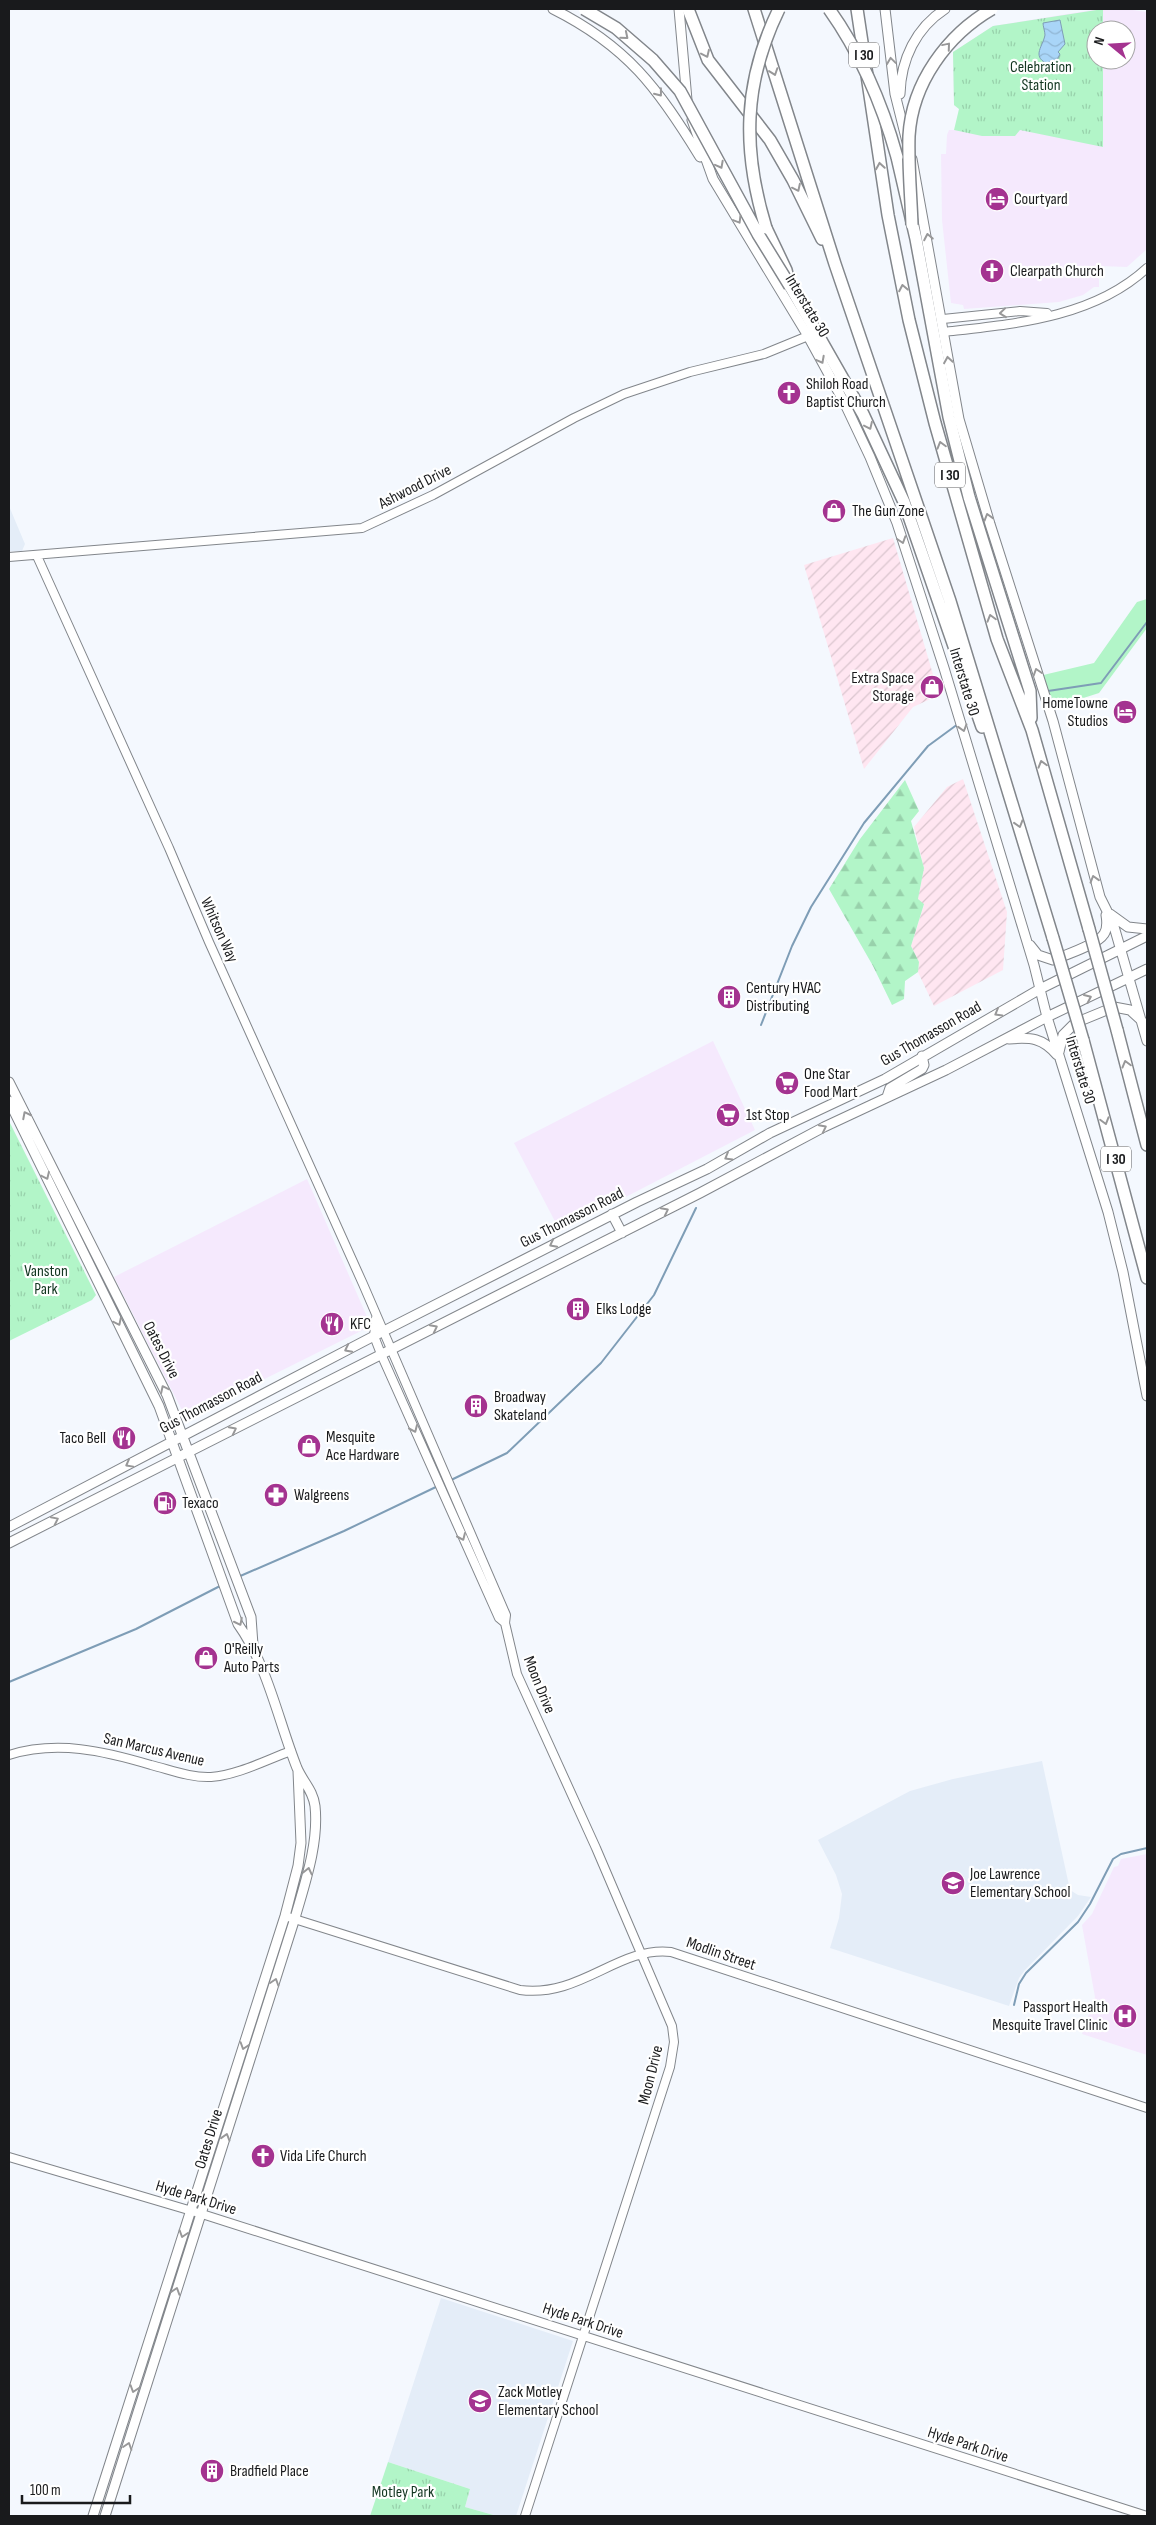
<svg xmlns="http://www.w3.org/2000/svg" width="1156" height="2525" font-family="'Sofia Sans Condensed',sans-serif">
  <defs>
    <pattern id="industrial-furrows" width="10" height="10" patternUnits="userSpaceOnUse" patternTransform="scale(1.25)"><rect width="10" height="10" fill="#ffe6f1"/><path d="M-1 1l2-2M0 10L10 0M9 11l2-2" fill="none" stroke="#dac5ce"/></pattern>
    <pattern id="forest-firs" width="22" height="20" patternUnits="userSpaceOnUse" patternTransform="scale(1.25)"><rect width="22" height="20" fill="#b2f5c8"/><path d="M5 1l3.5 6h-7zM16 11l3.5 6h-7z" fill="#98d1ab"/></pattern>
    <pattern id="park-tufts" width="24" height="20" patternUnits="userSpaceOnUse" patternTransform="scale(1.25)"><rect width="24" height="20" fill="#b2f5c8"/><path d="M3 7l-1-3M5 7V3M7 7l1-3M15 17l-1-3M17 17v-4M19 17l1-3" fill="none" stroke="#98d1ab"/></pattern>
    <pattern id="water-waves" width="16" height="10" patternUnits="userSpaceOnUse" patternTransform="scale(1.25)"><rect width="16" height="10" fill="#a9d5f8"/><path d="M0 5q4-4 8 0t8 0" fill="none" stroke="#91b6d4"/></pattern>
  </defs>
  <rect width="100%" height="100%" fill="#f4f8fe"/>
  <path fill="#f5e9fd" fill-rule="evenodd" d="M 1098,9 L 1125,9 L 1147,12 L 1147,249 L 1127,267 L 1099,266 L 1099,287 L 1094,287 L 1083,295 L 1059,302 L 964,309 L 963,305 L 951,303 L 942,220 L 941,154 L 946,154 L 947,135 L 949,130 L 955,130 L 959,109 L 954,105 L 953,52 L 993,26 ZM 1096,30 L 1126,30 L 1126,60 L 1096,60 Z
    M 713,1041 L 755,1130 L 560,1231 L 514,1143 Z
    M 307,1179 L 371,1326 L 186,1418 L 114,1277 Z
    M 1147,1854 L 1147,2055 L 1082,2034 L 1095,1997 L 1082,1925 L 1092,1914 L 1114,1867 L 1118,1866 L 1121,1859 Z"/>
  <path fill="url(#industrial-furrows)" d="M 893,538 L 939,695 L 913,707 L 864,769 L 804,565 Z
    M 963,779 L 1007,912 L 1003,970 L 934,1006 L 918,972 L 919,962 L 911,946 L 924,905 L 918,899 L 924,868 L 914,827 L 947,787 Z"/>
  <path fill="#e4edf8" d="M 9,506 L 25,544 L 22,551 L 9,551 Z
    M 1042,1761 L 1070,1890 L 1078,1895 L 1091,1897 L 1078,1916 L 1025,1970 L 1019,1978 L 1009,2006 L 830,1948 L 839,1918 L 842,1894 L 836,1875 L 818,1840 L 910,1791 L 953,1779 Z
    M 441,2298 L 573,2341 L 516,2516 L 497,2516 L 465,2507 L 470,2489 L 388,2462 Z"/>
  <path fill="#b2f5c8" d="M 1147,599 L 1147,628 L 1099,693 L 1049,709 L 1039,676 L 1094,663 L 1137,602 Z"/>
  <path fill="url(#forest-firs)" d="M 905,780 L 919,811 L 911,821 L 924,868 L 918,899 L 924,904 L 911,946 L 919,962 L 918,972 L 905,981 L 904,999 L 892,1005 L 873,966 L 829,889 L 860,839 Z"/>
  <path fill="url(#park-tufts)" d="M 1103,9 L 1103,30 L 1096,30 L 1096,60 L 1103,60 L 1103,147 L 1020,130 L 1015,136 L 982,136 L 954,130 L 959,109 L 954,105 L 953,52 L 993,26 Z
    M 9,1121 L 96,1295 L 92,1300 L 9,1341 Z
    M 388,2462 L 470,2489 L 465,2507 L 497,2516 L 370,2516 Z"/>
  <path fill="url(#water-waves)" stroke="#7e9db6" d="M 1060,20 L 1065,44 L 1058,52 L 1060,54 L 1057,60 L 1046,63 C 1032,56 1043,46 1045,35 C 1045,32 1043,26 1043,23 Z"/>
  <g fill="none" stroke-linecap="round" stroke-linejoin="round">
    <path stroke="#7e9db6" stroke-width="2" d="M 1048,691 L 1101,683 L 1147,622
      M 761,1025 L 792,946 L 811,907 L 864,823 L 928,746 L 958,724
      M 449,1481 L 507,1453 L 601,1363 L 654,1295 L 696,1208
      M 238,1577 L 344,1531 L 438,1486
      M 9,1682 L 136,1629 L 220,1586
      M 1014,2005 L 1019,1984 L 1026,1973 L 1078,1922 L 1090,1904 L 1113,1859 L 1121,1854 L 1147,1848"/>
    <g stroke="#82868b" stroke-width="10">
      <path id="minor" d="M 943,319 L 1020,311 L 1047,313
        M 944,332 C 1014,324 1093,318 1147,268
        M 37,556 L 169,848 L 209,942 L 363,1284 L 506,1615 L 505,1623 L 517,1674 L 596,1848 L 672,2026 L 674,2042 L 670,2067 L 525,2516
        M 9,557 L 362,528 L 433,495 L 574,418 L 624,394 L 690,372 L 764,354 L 808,336
        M 376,1318 L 374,1336 L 381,1354 L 499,1618 L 505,1623
        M 9,1755 C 57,1740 104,1751 151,1765 C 171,1770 191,1778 211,1777 C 238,1775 266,1760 291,1751
        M 285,1916 L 520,1990 C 581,1998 618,1946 671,1952 L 1147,2108
        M 9,2157 L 202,2214 L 1147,2516"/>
    </g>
    <g stroke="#82868b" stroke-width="11">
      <path id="major" d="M 553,9 C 627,46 658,88 700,157
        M 679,9 L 687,100
        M 885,9 L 895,94 L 907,142
        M 900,94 C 901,59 916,28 945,9
        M 692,120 L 713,179 L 808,336 L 844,402 L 870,457 L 897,523 L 944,668 L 1034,965 L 1047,1017 L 1108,1212 L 1123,1272 L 1147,1396
        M 912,159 L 959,419 L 990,524 L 1053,721 L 1100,897 L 1113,923 L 1147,1041
        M 1110,914 L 1128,927 L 1147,929
        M 1030,945 L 1038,955 L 1053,960 C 1065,955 1097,945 1104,934 C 1108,928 1107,921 1106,915
        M 1009,1039 C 1031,1037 1043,1038 1057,1055
        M 1059,1052 L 1063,1035 L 1075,1023 L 1114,1007 L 1130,1010 L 1142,1021
        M 9,1082 L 167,1395 L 251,1617 L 253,1645
        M 887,1097 L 890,1088 L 922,1069 L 924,1065 L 922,1056
        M 9,1101 L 159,1406 L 238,1624 C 268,1666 278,1720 297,1768 C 303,1782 313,1790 315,1806 C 319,1843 305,1883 295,1918 L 105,2516
        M 612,1214 L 622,1233
        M 9,1527 L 374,1336 L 637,1202 L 707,1169 L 770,1133 L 885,1079 L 1040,989 L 1147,936
        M 9,1543 L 700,1193 L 824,1127 L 946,1070 L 1047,1017 L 1147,969
        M 93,2516 L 285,1916 L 298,1866 L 301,1843 L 298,1771"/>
    </g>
    <g stroke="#82868b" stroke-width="14">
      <path id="highway" d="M 688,9 L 708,60 L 770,140 L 793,180 L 822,239
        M 754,9 L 835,264 L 950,601 L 1053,938
        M 857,9 L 888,215 L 909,320 L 935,423 L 997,639 L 1032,730 L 1089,929
        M 897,157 L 916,239 L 949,417 L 969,497 L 1030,691 L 1031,718
        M 766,228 L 786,270 L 790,286 L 863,414 L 904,502 L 982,727
        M 1117,1030 L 1147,1145
        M 1083,1040 L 1147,1278"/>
    </g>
    <use href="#minor" stroke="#fff" stroke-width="8"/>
    <use href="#major" stroke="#fff" stroke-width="9"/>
    <use href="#highway" stroke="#fff" stroke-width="11"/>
    <g stroke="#82868b" stroke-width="14" stroke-linecap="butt">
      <path id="highway-bridge" d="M 584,9 L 616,28 L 653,60 L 680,91 L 758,234 L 790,286
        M 829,9 C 861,54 882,103 897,157
        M 912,225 C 911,196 908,166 909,136 C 912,83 947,35 992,9
        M 766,228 C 742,150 743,83 779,9
        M 1089,929 L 1117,1030
        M 1053,938 L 1083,1040"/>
    </g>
    <use href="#highway-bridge" stroke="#fff" stroke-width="11"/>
  </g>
  <defs><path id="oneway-chevron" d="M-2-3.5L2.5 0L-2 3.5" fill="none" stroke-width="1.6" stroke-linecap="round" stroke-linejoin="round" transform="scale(1.25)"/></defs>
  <g stroke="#989899">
    <use href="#oneway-chevron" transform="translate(625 36) rotate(40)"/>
    <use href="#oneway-chevron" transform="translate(947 46) rotate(-50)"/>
    <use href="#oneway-chevron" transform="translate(706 54) rotate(65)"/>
    <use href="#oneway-chevron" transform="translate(891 61) rotate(-98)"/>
    <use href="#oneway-chevron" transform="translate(774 72) rotate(71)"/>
    <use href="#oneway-chevron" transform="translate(659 93) rotate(52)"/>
    <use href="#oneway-chevron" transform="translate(720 165) rotate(62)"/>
    <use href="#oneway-chevron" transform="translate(880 166) rotate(-99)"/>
    <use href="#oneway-chevron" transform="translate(797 188) rotate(64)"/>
    <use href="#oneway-chevron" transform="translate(738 220) rotate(59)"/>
    <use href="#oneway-chevron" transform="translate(928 237) rotate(-101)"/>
    <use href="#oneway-chevron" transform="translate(903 288) rotate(-101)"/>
    <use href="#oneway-chevron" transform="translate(1003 313) rotate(174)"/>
    <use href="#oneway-chevron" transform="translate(821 360) rotate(62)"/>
    <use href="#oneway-chevron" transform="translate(948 360) rotate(-99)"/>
    <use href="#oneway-chevron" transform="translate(869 426) rotate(65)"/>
    <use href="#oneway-chevron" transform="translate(941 445) rotate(-106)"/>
    <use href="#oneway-chevron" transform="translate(988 517) rotate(-107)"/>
    <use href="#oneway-chevron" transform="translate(902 540) rotate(72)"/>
    <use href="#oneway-chevron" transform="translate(991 618) rotate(-106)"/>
    <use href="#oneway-chevron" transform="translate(1037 672) rotate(-108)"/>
    <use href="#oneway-chevron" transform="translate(963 728) rotate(73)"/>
    <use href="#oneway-chevron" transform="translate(1042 764) rotate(-106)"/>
    <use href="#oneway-chevron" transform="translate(1019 824) rotate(73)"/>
    <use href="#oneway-chevron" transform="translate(1094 879) rotate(-107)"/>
    <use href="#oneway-chevron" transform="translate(1088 998) rotate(-25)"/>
    <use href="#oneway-chevron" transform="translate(998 1013) rotate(150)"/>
    <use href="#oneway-chevron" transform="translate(1126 1064) rotate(-105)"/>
    <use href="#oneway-chevron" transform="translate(26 1115) rotate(-117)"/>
    <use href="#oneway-chevron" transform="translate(1105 1121) rotate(74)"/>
    <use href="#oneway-chevron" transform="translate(823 1128) rotate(-27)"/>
    <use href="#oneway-chevron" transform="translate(728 1157) rotate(150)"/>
    <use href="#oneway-chevron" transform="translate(46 1176) rotate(65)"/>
    <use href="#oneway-chevron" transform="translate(665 1211) rotate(-27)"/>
    <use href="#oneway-chevron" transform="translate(553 1244) rotate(153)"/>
    <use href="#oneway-chevron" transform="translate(118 1322) rotate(64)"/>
    <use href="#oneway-chevron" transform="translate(434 1328) rotate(-27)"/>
    <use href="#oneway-chevron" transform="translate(348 1349) rotate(153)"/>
    <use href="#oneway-chevron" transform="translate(164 1389) rotate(-116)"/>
    <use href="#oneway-chevron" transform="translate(414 1429) rotate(66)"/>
    <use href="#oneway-chevron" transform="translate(233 1430) rotate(-27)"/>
    <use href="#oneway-chevron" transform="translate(129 1464) rotate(151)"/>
    <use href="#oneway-chevron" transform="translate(55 1520) rotate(-26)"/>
    <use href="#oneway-chevron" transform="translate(462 1537) rotate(66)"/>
    <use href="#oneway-chevron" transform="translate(239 1622) rotate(63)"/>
    <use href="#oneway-chevron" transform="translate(308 1871) rotate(-77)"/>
    <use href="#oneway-chevron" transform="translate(275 1982) rotate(-72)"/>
    <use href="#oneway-chevron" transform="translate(244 2046) rotate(108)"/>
    <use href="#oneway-chevron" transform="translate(226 2137) rotate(-73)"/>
    <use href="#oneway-chevron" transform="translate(183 2234) rotate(108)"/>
    <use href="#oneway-chevron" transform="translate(176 2291) rotate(-72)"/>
    <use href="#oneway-chevron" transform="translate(134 2389) rotate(108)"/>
    <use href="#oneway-chevron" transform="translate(128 2446) rotate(-72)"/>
  </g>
  <defs>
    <g id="hotel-disc" transform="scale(1.25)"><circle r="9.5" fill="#a43390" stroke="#fff"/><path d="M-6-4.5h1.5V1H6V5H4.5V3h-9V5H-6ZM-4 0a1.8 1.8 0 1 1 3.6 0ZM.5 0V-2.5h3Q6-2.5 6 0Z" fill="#fff"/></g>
    <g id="church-disc" transform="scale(1.25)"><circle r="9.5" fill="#a43390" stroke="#fff"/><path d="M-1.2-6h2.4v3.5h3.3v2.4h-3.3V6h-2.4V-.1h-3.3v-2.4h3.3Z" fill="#fff"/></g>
    <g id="shop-disc" transform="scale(1.25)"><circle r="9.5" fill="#a43390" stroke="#fff"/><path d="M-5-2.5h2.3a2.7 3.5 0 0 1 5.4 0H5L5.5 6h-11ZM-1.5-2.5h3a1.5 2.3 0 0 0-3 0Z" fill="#fff"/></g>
    <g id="building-disc" transform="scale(1.25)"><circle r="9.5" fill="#a43390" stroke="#fff"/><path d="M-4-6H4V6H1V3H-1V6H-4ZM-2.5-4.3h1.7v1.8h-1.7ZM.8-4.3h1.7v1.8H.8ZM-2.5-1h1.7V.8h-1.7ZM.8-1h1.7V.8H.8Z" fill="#fff"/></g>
    <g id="supermarket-disc" transform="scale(1.25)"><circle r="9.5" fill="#a43390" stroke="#fff"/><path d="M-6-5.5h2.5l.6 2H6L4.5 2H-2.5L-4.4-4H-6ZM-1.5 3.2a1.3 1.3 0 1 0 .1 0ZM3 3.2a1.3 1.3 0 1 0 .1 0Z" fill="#fff"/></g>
    <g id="restaurant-disc" transform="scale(1.25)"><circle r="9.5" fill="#a43390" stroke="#fff"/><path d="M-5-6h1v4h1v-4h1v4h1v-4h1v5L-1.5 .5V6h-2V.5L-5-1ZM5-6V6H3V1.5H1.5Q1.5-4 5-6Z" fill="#fff"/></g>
    <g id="pharmacy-disc" transform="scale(1.25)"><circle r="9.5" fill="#a43390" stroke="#fff"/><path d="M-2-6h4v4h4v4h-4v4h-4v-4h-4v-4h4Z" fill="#fff"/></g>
    <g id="fuel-disc" transform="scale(1.25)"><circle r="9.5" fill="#a43390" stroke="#fff"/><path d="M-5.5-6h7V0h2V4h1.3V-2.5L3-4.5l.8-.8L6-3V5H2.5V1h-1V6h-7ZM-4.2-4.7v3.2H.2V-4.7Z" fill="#fff"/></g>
    <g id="school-disc" transform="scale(1.25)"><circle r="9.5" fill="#a43390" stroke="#fff"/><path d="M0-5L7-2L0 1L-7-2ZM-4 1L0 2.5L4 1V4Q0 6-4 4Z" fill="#fff"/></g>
    <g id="hospital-disc" transform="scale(1.25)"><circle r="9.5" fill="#a43390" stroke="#fff"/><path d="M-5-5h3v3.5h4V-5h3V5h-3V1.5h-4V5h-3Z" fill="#fff"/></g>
  </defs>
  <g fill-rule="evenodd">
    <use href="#hotel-disc" x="997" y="199"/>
    <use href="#church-disc" x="992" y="271"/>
    <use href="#church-disc" x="789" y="393"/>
    <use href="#shop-disc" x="834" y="511"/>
    <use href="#shop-disc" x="932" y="687"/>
    <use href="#hotel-disc" x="1125" y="712"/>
    <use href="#building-disc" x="729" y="997"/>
    <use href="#supermarket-disc" x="787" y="1083"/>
    <use href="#supermarket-disc" x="728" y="1115"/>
    <use href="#building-disc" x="578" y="1309"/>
    <use href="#restaurant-disc" x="332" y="1324"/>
    <use href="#building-disc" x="476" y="1406"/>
    <use href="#restaurant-disc" x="124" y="1438"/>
    <use href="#shop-disc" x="309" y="1446"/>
    <use href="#pharmacy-disc" x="276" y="1495"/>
    <use href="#fuel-disc" x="165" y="1503"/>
    <use href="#shop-disc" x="206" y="1658"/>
    <use href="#school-disc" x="953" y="1883"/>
    <use href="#hospital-disc" x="1125" y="2016"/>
    <use href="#church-disc" x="263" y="2156"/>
    <use href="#school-disc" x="480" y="2401"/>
    <use href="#building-disc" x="212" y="2471"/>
  </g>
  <g text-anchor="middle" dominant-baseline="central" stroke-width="4.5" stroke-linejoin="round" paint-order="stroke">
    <g fill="#fff" stroke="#5e5f60" stroke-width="1">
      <rect x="849" y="42.5" width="30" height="25" rx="4"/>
      <rect x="935" y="462.5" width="30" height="25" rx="4"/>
      <rect x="1101" y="1146.5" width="30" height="25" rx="4"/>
    </g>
    <g font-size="15" font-weight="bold" fill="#191a1c">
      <text x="864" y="55">I 30</text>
      <text x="950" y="475">I 30</text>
      <text x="1116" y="1159">I 30</text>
    </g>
    <g font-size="16" fill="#133621" stroke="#fff">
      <text x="1041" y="67">Celebration<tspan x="1041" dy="18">Station</tspan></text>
      <text x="46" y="1271">Vanston<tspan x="46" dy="18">Park</tspan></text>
      <text x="403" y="2492">Motley Park</text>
    </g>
    <g font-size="16" fill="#191a1c" stroke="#fff" text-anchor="start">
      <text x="1014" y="199">Courtyard</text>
      <text x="1010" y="271">Clearpath Church</text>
      <text x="806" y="384">Shiloh Road<tspan x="806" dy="18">Baptist Church</tspan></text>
      <text x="852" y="511">The Gun Zone</text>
      <text x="914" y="678" text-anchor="end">Extra Space<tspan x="914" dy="18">Storage</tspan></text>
      <text x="1108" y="703" text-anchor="end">HomeTowne<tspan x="1108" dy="18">Studios</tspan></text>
      <text x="746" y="988">Century HVAC<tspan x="746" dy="18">Distributing</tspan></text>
      <text x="804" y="1074">One Star<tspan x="804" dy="18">Food Mart</tspan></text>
      <text x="746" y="1115">1st Stop</text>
      <text x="596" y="1309">Elks Lodge</text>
      <text x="350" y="1324">KFC</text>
      <text x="494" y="1397">Broadway<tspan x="494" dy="18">Skateland</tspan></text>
      <text x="326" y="1437">Mesquite<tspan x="326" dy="18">Ace Hardware</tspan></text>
      <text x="106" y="1438" text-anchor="end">Taco Bell</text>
      <text x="294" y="1495">Walgreens</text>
      <text x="182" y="1503">Texaco</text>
      <text x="224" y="1649">O'Reilly<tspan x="224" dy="18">Auto Parts</tspan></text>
      <text x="970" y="1874">Joe Lawrence<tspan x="970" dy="18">Elementary School</tspan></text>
      <text x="1108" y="2007" text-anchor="end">Passport Health<tspan x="1108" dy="18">Mesquite Travel Clinic</tspan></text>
      <text x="280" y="2156">Vida Life Church</text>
      <text x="498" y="2392">Zack Motley<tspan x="498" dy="18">Elementary School</tspan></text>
      <text x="230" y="2471">Bradfield Place</text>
    </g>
    <g font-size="16" fill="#191a1c" stroke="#fff">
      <text transform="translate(807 306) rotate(59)">Interstate 30</text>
      <text transform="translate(415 487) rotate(-27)">Ashwood Drive</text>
      <text transform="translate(964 682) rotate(73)">Interstate 30</text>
      <text transform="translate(219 930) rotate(66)">Whitson Way</text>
      <text transform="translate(931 1034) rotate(-30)">Gus Thomasson Road</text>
      <text transform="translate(1080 1070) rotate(73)">Interstate 30</text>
      <text transform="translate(572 1218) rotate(-27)">Gus Thomasson Road</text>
      <text transform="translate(161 1350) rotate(63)">Oates Drive</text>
      <text transform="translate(211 1403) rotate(-28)">Gus Thomasson Road</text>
      <text transform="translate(539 1685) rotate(68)">Moon Drive</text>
      <text transform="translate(154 1750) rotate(13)">San Marcus Avenue</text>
      <text transform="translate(721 1954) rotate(19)">Modlin Street</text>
      <text transform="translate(651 2075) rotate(-76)">Moon Drive</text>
      <text transform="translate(209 2139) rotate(-73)">Oates Drive</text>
      <text transform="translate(196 2198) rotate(17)">Hyde Park Drive</text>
      <text transform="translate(583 2321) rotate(18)">Hyde Park Drive</text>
      <text transform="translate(968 2445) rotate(18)">Hyde Park Drive</text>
    </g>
  </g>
  <rect width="1156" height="2525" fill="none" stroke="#191a1c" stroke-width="20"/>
  <g transform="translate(1111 45) rotate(288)"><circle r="24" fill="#ffffff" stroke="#a3a3a4"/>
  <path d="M0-4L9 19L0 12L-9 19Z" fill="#a43390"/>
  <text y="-8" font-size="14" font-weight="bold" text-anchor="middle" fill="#191a1c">N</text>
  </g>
  <path d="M22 2495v8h108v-8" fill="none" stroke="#191a1c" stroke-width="2.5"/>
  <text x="30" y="2495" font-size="15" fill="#191a1c" stroke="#ffffff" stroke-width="4" paint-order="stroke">100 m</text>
</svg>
